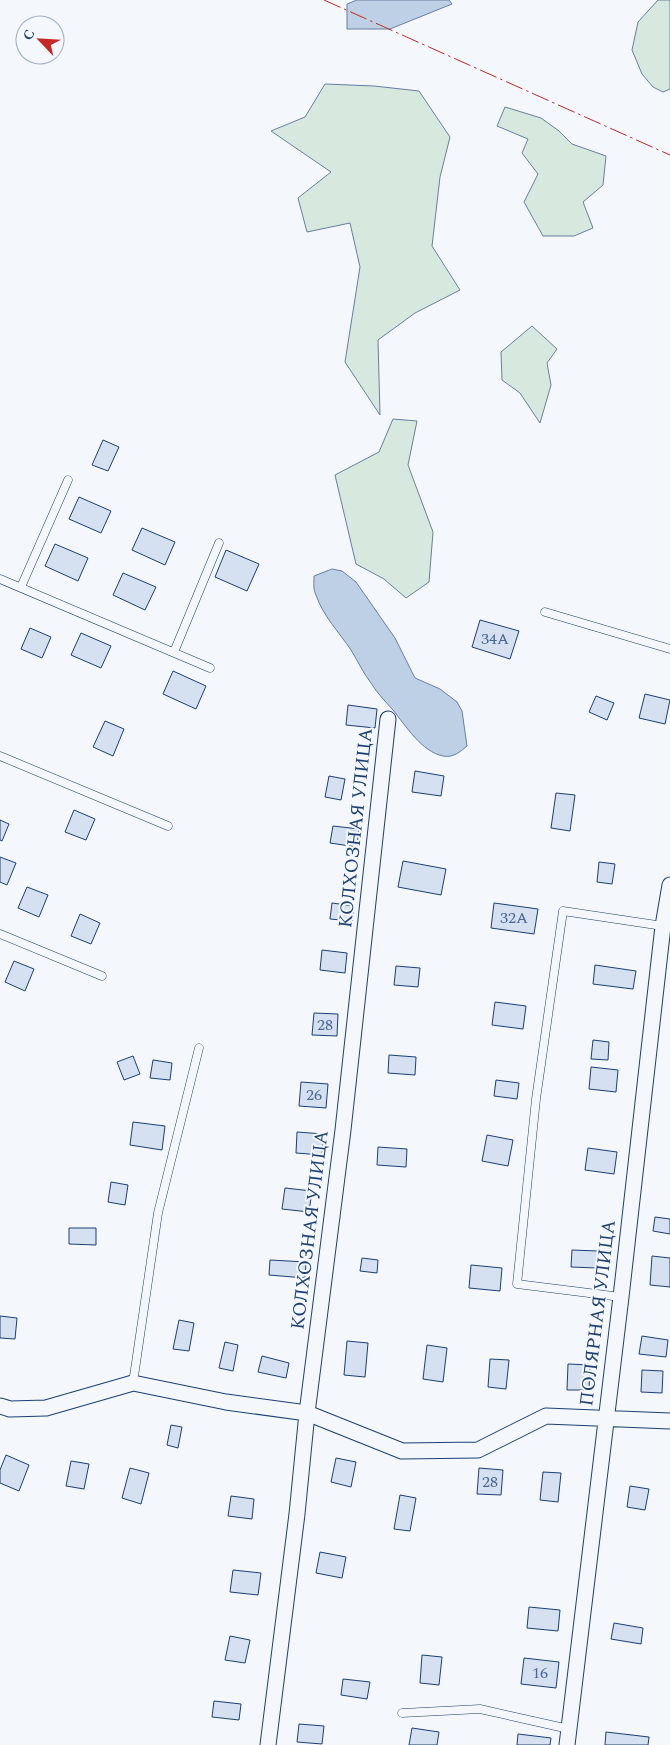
<svg xmlns="http://www.w3.org/2000/svg" width="670" height="1745" font-family="Spectral,serif">
  <rect width="100%" height="100%" fill="#f4f7fb"/>
  <path fill="#d7e8df" stroke="#687fa3" d="M 658,0 L 670,0 L 670,89 L 663,92 L 653,87 L 642,74 L 632,50 L 638,22 Z
    M 325,84 L 374,86 L 419,91 L 450,137 L 440,177 L 432,246 L 460,290 L 415,313 L 378,340 L 380,415 L 345,362 L 360,267 L 350,223 L 307,232 L 298,198 L 331,172 L 271,131 L 305,117 Z
    M 505,107 L 541,118 L 559,131 L 572,144 L 606,156 L 603,185 L 583,202 L 593,228 L 574,236 L 543,236 L 524,202 L 538,174 L 522,153 L 528,139 L 497,126 Z
    M 532,326 L 557,349 L 547,363 L 551,385 L 540,423 L 520,393 L 502,380 L 501,352 Z
    M 393,419 L 417,421 L 408,465 L 433,532 L 429,582 L 406,598 L 384,579 L 356,564 L 335,475 L 379,452 Z"/>
  <path fill="#bed0e5" stroke="#687fa3" d="M 357,0 L 449,0 L 452,4 L 390,29 L 347,29 L 347,4 Z
    M 332,569 L 342,571 L 356,582 L 395,638 L 415,678 L 440,689 L 457,702 L 462,711 L 467,746 C 460,752 453,758 443,756 C 422,752 405,725 393,710 C 385,701 377,693 371,683 C 363,673 358,661 351,650 C 339,632 323,616 316,595 C 313,589 314,583 314,576 Z"/>
  <path fill="#d5e0f0" stroke="#1d3f73" d="M 103,440 L 119,447 L 108,471 L 92,465 Z
    M 79,497 L 111,511 L 101,533 L 69,519 Z
    M 142,528 L 175,542 L 165,565 L 132,550 Z
    M 55,544 L 88,558 L 78,581 L 45,566 Z
    M 226,550 L 259,564 L 247,591 L 215,577 Z
    M 123,573 L 156,587 L 145,610 L 113,595 Z
    M 480,620 L 519,631 L 510,659 L 472,647 Z
    M 30,628 L 51,637 L 42,658 L 21,649 Z
    M 81,633 L 111,646 L 101,668 L 71,655 Z
    M 173,671 L 206,686 L 196,709 L 163,694 Z
    M 645,694 L 670,700 L 665,724 L 639,718 Z
    M 596,696 L 614,703 L 607,720 L 589,712 Z
    M 348,705 L 377,709 L 375,728 L 346,725 Z
    M 105,721 L 124,729 L 113,756 L 93,747 Z
    M 415,771 L 444,776 L 441,796 L 412,792 Z
    M 329,776 L 345,779 L 341,800 L 325,797 Z
    M 556,793 L 575,795 L 570,831 L 551,828 Z
    M 74,810 L 95,819 L 86,840 L 65,832 Z
    M 0,820 L 9,824 L 2,841 L 0,840 Z
    M 333,826 L 359,829 L 357,847 L 330,843 Z
    M 0,857 L 16,863 L 7,885 L 0,882 Z
    M 403,861 L 446,869 L 441,895 L 398,887 Z
    M 599,862 L 615,864 L 612,884 L 597,882 Z
    M 27,887 L 48,895 L 39,917 L 18,908 Z
    M 332,903 L 354,906 L 352,921 L 330,919 Z
    M 494,903 L 538,909 L 534,934 L 491,928 Z
    M 80,914 L 100,923 L 91,944 L 71,936 Z
    M 322,950 L 347,953 L 345,973 L 320,970 Z
    M 14,961 L 34,969 L 25,991 L 5,982 Z
    M 595,965 L 636,971 L 633,989 L 593,984 Z
    M 396,966 L 420,968 L 418,987 L 394,985 Z
    M 495,1002 L 526,1006 L 523,1029 L 492,1025 Z
    M 314,1013 L 338,1014 L 337,1036 L 312,1035 Z
    M 593,1040 L 609,1042 L 608,1060 L 591,1059 Z
    M 389,1055 L 416,1057 L 415,1075 L 388,1073 Z
    M 133,1056 L 140,1074 L 124,1080 L 117,1062 Z
    M 153,1060 L 172,1063 L 170,1080 L 150,1078 Z
    M 591,1067 L 618,1070 L 616,1092 L 589,1089 Z
    M 496,1080 L 519,1083 L 517,1099 L 494,1096 Z
    M 301,1082 L 328,1084 L 326,1108 L 299,1106 Z
    M 133,1122 L 165,1126 L 162,1150 L 130,1145 Z
    M 297,1132 L 324,1134 L 322,1155 L 296,1153 Z
    M 487,1135 L 513,1140 L 508,1166 L 482,1161 Z
    M 378,1147 L 407,1149 L 406,1167 L 377,1165 Z
    M 588,1148 L 617,1152 L 614,1174 L 585,1170 Z
    M 111,1182 L 128,1185 L 125,1205 L 108,1202 Z
    M 285,1188 L 312,1191 L 309,1212 L 282,1209 Z
    M 655,1217 L 670,1219 L 670,1234 L 653,1231 Z
    M 69,1228 L 96,1228 L 96,1245 L 69,1244 Z
    M 572,1250 L 598,1251 L 597,1268 L 571,1267 Z
    M 652,1256 L 670,1258 L 670,1287 L 650,1285 Z
    M 362,1258 L 378,1260 L 377,1273 L 360,1271 Z
    M 270,1260 L 306,1262 L 305,1278 L 269,1275 Z
    M 471,1265 L 502,1268 L 500,1291 L 469,1288 Z
    M 0,1316 L 17,1318 L 15,1339 L 0,1338 Z
    M 179,1320 L 194,1323 L 189,1351 L 173,1349 Z
    M 642,1336 L 668,1340 L 666,1357 L 639,1354 Z
    M 347,1341 L 368,1343 L 365,1377 L 344,1375 Z
    M 225,1342 L 238,1345 L 233,1371 L 219,1368 Z
    M 427,1345 L 447,1348 L 443,1382 L 423,1379 Z
    M 262,1356 L 289,1363 L 286,1378 L 258,1372 Z
    M 490,1359 L 509,1360 L 506,1389 L 488,1387 Z
    M 568,1364 L 590,1365 L 589,1390 L 567,1390 Z
    M 642,1370 L 663,1371 L 662,1393 L 641,1392 Z
    M 171,1425 L 182,1427 L 178,1448 L 167,1445 Z
    M 6,1455 L 29,1465 L 19,1491 L 0,1483 L 0,1470 Z
    M 336,1458 L 356,1462 L 351,1487 L 331,1482 Z
    M 71,1461 L 89,1464 L 84,1489 L 66,1486 Z
    M 130,1468 L 149,1473 L 141,1504 L 122,1498 Z
    M 479,1468 L 503,1470 L 501,1495 L 477,1494 Z
    M 543,1472 L 561,1473 L 558,1502 L 540,1500 Z
    M 630,1486 L 649,1489 L 645,1510 L 627,1507 Z
    M 400,1495 L 416,1498 L 410,1531 L 394,1529 Z
    M 231,1496 L 254,1499 L 252,1519 L 228,1516 Z
    M 320,1552 L 346,1557 L 342,1578 L 316,1573 Z
    M 233,1570 L 261,1573 L 258,1595 L 230,1592 Z
    M 529,1607 L 560,1610 L 558,1631 L 527,1628 Z
    M 614,1623 L 643,1628 L 641,1644 L 611,1639 Z
    M 230,1636 L 250,1640 L 245,1663 L 225,1660 Z
    M 422,1655 L 442,1657 L 439,1685 L 420,1683 Z
    M 524,1658 L 559,1662 L 556,1688 L 521,1684 Z
    M 343,1679 L 370,1682 L 367,1699 L 341,1695 Z
    M 214,1701 L 241,1704 L 239,1720 L 212,1717 Z
    M 299,1724 L 324,1726 L 322,1744 L 297,1742 Z
    M 412,1728 L 439,1732 L 437,1745 L 409,1745 Z
    M 606,1732 L 649,1737 L 648,1745 L 605,1745 Z
    M 518,1734 L 551,1738 L 550,1745 L 517,1745 Z"/>
  <g fill="none" stroke-linecap="round" stroke-linejoin="round">
    <g stroke="#1d3f73" stroke-width="9">
      <path id="lane" d="M 0,579 L 210,668
        M 21,587 L 68,480
        M 545,612 L 670,649
        M 174,652 L 219,543
        M 0,756 L 168,826
        M 0,934 L 102,976
        M 621,1297 L 517,1284 L 536,1099 L 563,911 L 663,926
        M 133,1383 L 158,1213 L 199,1048
        M 402,1713 L 480,1709 L 569,1729"/>
    </g>
    <g stroke="#1d3f73" stroke-width="17">
      <path id="street" d="M 0,1406 L 10,1409 L 46,1408 L 133,1383 L 226,1402 L 307,1413 L 402,1451 L 478,1450 L 546,1416 L 670,1421
        M 268,1745 L 297,1514 L 307,1413 L 343,1130 L 388,719
        M 567,1745 L 621,1297 L 663,926 L 670,885"/>
    </g>
    <use href="#lane" stroke="#f4f7fb" stroke-width="8"/>
    <use href="#street" stroke="#f4f7fb" stroke-width="15"/>
    <path stroke="#c62828" stroke-width="1" stroke-dasharray="18 4 2.5 4" stroke-linecap="butt" d="M 324,0 L 670,155"/>
  </g>
  <g text-anchor="middle" dominant-baseline="central" stroke-width="4" stroke-linejoin="round" paint-order="stroke">
    <g font-size="16" fill="#4b6792">
      <text x="495" y="639">34А</text>
      <text x="514" y="918">32А</text>
      <text x="325" y="1025">28</text>
      <text x="314" y="1095">26</text>
      <text x="490" y="1482">28</text>
      <text x="540" y="1673">16</text>
    </g>
    <g font-size="19" fill="#1d3f73" stroke="#f4f7fb">
      <text transform="translate(356 828) rotate(-84)">КОЛХОЗНАЯ УЛИЦА</text>
      <text transform="translate(310 1230) rotate(-83)">КОЛХОЗНАЯ УЛИЦА</text>
      <text transform="translate(598 1313) rotate(-83)">ПОЛЯРНАЯ УЛИЦА</text>
    </g>
  </g>
  <g transform="translate(40 40) rotate(295)"><circle r="24" fill="#f4f7fb" stroke="#9eadc5"/>
  <path d="M0-4L9 19L0 12L-9 19Z" fill="#c62828"/>
  <text y="-8" font-size="14" font-weight="bold" text-anchor="middle" fill="#1d3f73">С</text>
  </g>
</svg>
